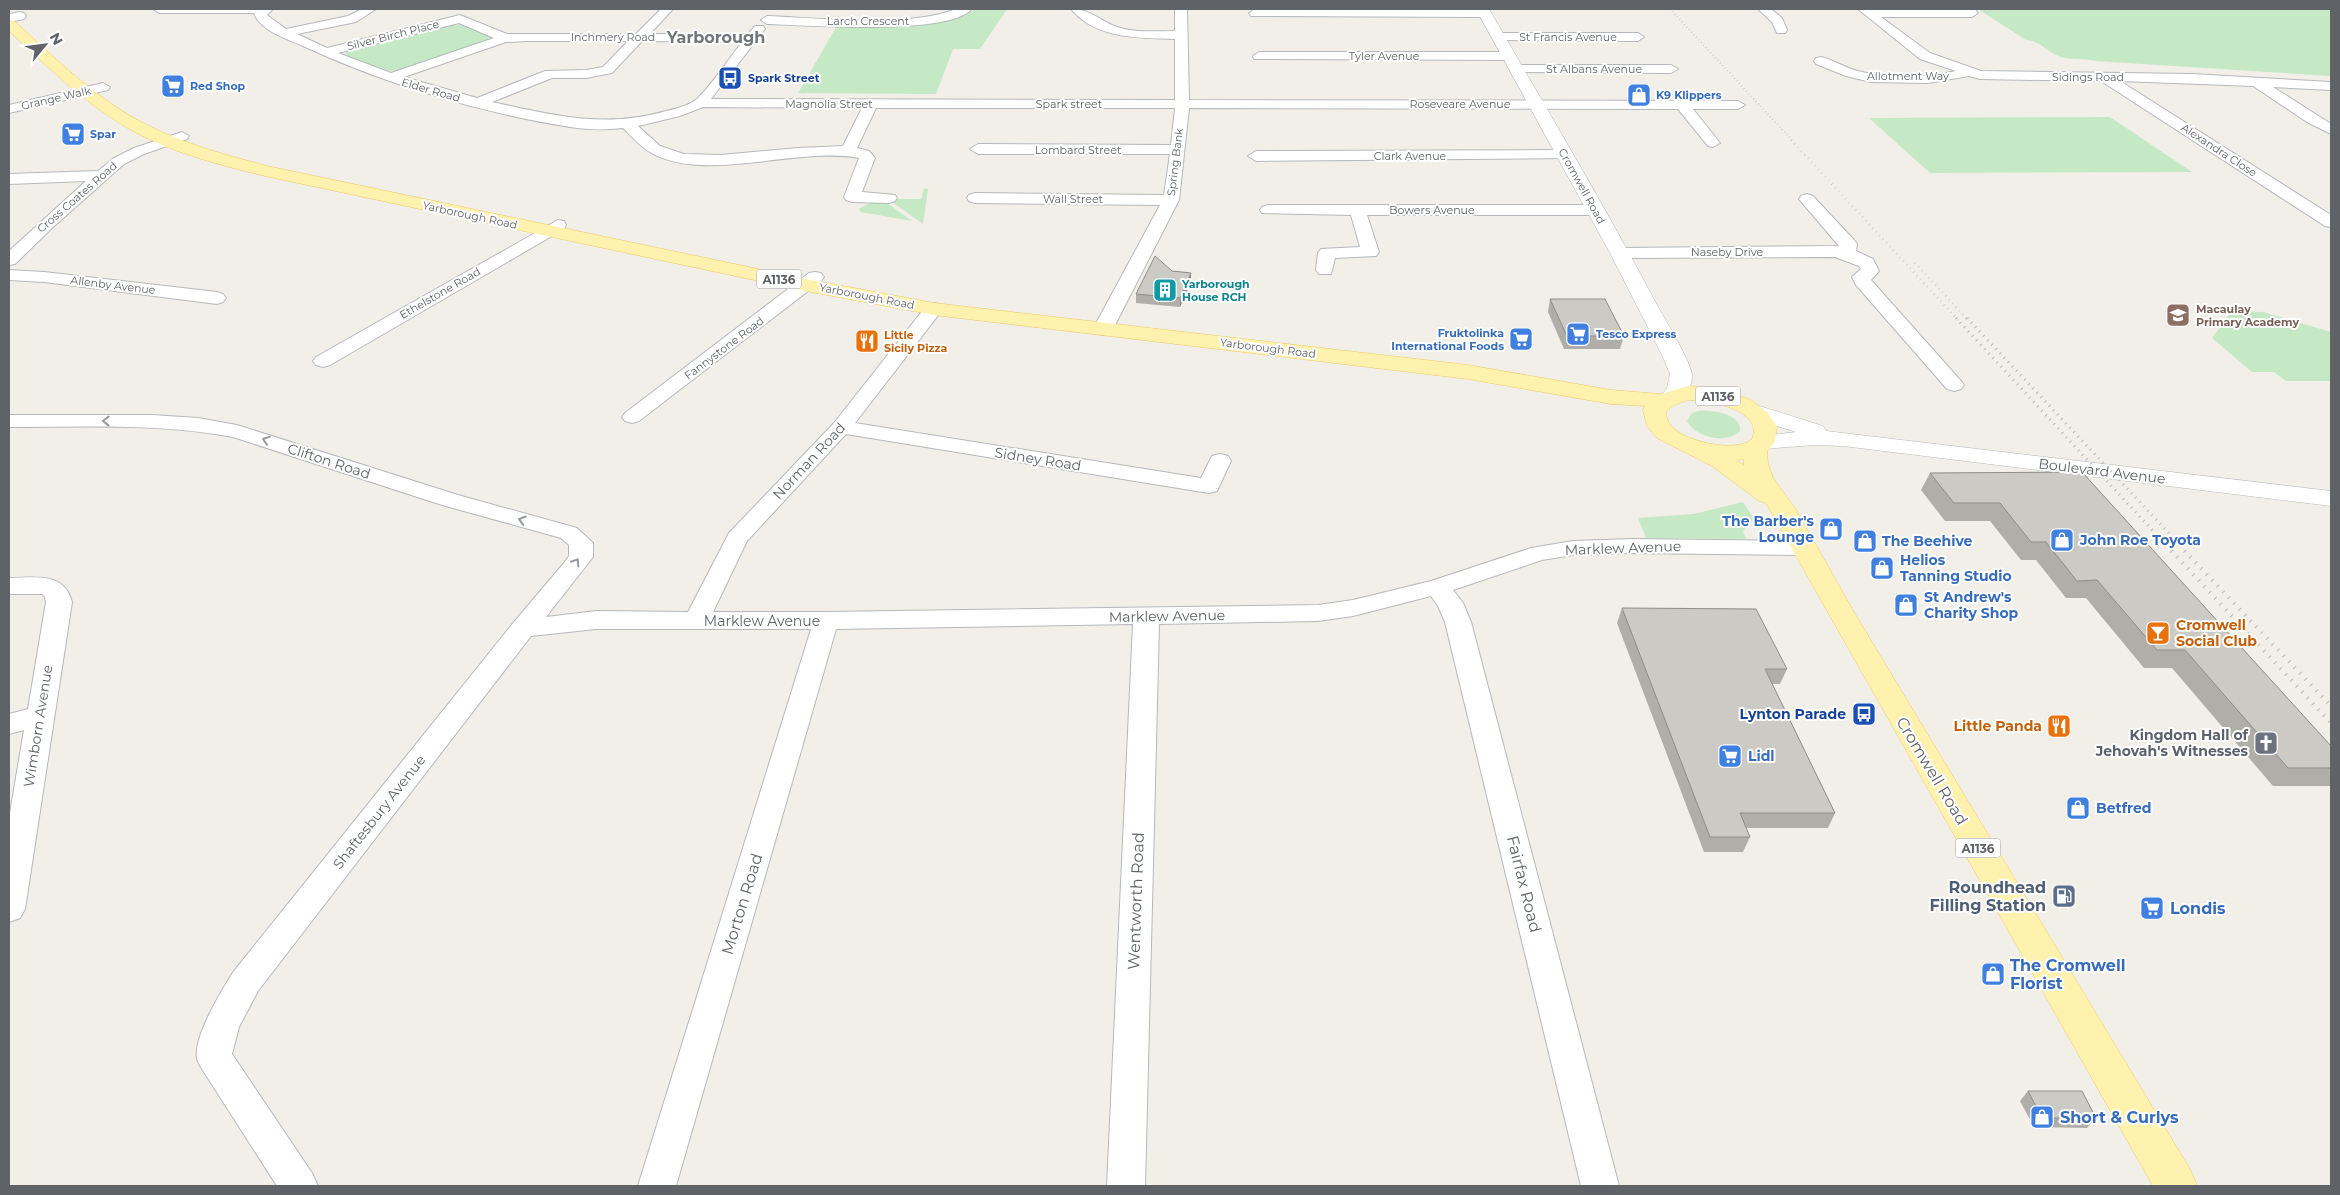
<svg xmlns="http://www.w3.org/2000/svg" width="2340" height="1195" font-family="Montserrat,sans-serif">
  <rect width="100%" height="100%" fill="#f1efe8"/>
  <path fill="#c5e8c5" d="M 976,9 L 1007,9 L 980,49 L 953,49 L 936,94 L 798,93 L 838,24 C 877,24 943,32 976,9 Z
    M 1978,9 L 2331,9 L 2331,76 L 2096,61 C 2085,58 2072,60 2061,57 C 2047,53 2040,40 2026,40 Z
    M 462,25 L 494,38 L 399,71 L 382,70 L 345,55 L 348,50 L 441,26 Z
    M 2110,117 L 2192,172 L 1930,173 L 1869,118 Z
    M 924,188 L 928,189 L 923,224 L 892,202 L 892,199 L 921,199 Z
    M 870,203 L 887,203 L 912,221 L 861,212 L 859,209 Z
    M 2232,311 L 2263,312 L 2331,332 L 2331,381 L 2286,381 L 2274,372 L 2252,372 L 2212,338 Z
    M 1698,411 C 1711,410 1742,413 1740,431 C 1726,445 1695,437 1687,421 L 1692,413 Z
    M 1743,502 L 1754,519 L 1743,531 L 1746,539 L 1646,538 L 1638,518 L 1694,514 Z"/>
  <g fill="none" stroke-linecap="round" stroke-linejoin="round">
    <g stroke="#b5b8bc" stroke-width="2">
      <path id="minor" d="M 153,9 L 273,9 L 267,15 L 286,29 L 348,16 L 362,9 L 376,9 L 356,22 L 297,34 L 327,48 L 460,15 L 507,34 L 636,34 L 661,9 L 673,9 L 650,34 L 748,34 L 755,26 L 763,26 L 765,29 L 711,99 L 1175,100 L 1175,39 C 1140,38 1095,39 1071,9 C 1089,8 1100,21 1117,27 C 1135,33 1156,31 1175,31 L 1175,9 L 1187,9 L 1189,100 L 1738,101 L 1745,105 L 1738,109 L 1693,109 L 1720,143 L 1713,147 L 1708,146 L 1678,109 L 1189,108 L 1179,200 L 1113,329 L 1110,333 L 1103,335 L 1096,333 L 1093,329 L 1160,205 L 975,203 L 969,201 L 967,198 L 969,195 L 975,193 L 1164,195 L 1170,154 L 978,154 L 970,149 L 978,144 L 1171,145 L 1175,108 L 876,108 L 857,148 L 869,151 L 875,158 L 862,192 L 895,195 L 897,198 L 895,201 L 889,203 L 852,202 L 846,200 L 844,197 L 859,158 C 797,146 702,185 648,151 C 639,145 631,136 623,128 C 605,130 588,130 570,127 C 481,113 385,84 303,46 C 288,39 260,31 254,13 L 159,13 ZM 459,23 L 494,38 L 391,73 L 338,53 ZM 527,41 L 628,41 L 603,67 L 586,70 L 545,71 L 477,98 L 404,77 L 506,42 ZM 642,41 L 742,42 C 728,60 714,82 697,99 C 690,105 675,109 666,111 C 604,129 553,115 492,102 L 552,78 L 586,78 L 612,73 ZM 703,107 L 862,108 L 843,146 L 798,148 L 721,155 L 684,154 L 660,146 L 638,126 L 680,116 Z
        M 956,9 L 972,9 C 948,36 805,25 767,24 L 761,20 L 767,16 C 819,18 909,28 956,9 Z
        M 1255,9 L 1484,9 L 1490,13 L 1484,17 L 1251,16 L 1249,13 Z
        M 1758,9 L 1771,9 L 1782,18 L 1787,30 L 1785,33 L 1777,33 L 1772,22 Z
        M 1858,9 L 1976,10 L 1978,13 L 1972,17 L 1881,17 L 1930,53 L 1981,71 L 2192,74 L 2331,82 L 2331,90 L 2273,87 L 2331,124 L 2331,134 L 2307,122 L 2253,86 L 2120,81 L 2331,215 L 2331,227 L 2325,226 L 2101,81 L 1980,79 L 1969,76 L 1928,83 L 1871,82 L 1846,76 L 1816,64 L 1814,61 L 1816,58 L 1821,57 C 1834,60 1845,68 1858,71 C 1887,79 1926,78 1956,71 L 1920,59 Z
        M 20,12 L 24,13 L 26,16 L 24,19 L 9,22 L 9,14 Z
        M 1499,33 L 1638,33 L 1644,37 L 1638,41 L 1495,40 L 1493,37 Z
        M 1259,52 L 1510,52 L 1516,56 L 1510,60 L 1254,59 L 1253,56 Z
        M 1517,65 L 1671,65 L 1678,69 L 1671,73 L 1512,72 L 1510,69 L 1512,66 Z
        M 103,83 L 110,87 L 108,90 L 9,113 L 9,105 Z
        M 182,132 L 189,136 L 187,139 L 144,154 L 124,164 L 52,228 L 15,264 L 9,265 L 9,251 L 86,181 L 9,184 L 9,174 L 98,171 L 114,158 L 134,148 Z
        M 1565,150 L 1573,155 L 1570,158 L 1256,161 L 1248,156 L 1256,151 Z
        M 1807,194 L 1813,196 L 1854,240 L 1857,244 L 1856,251 L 1873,259 L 1879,271 L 1871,280 L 1961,381 L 1964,385 L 1961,389 L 1954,391 L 1947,389 L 1856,285 L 1852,277 L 1861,269 L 1859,266 L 1835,257 L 1620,258 L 1614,257 L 1611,253 L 1614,249 L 1620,248 L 1839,246 L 1799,199 L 1801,196 Z
        M 1268,205 L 1595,205 L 1601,207 L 1603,210 L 1601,213 L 1595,215 L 1367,215 L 1379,252 L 1376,256 L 1335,258 L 1331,274 L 1319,274 L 1316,270 L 1318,253 L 1321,249 L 1360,247 L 1351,215 L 1262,213 L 1260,210 L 1262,207 Z
        M 558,220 L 564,221 L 566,225 L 564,229 L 330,365 L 323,367 L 316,365 L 313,361 L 316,357 Z
        M 9,270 L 44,272 L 217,292 L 223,294 L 226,298 L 223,302 L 217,304 L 44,282 L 9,280 Z
        M 815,272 L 821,273 L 824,277 L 821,281 L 639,421 L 632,423 L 625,421 L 622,417 L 625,413 L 809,273 Z
        M 934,303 L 941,305 L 943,309 L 855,423 L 1201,478 L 1212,456 L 1220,454 L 1228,456 L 1231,461 L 1217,491 L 1209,493 L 846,434 L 747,541 L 713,612 L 826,612 L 1318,605 L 1353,600 L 1431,581 L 1531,548 L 1573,541 L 1632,539 L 1802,541 L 1810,543 L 1814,548 L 1810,553 L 1802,555 L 1632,553 L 1573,555 L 1542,560 L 1453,590 L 1463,603 L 1471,622 L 1619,1186 L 1581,1186 L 1445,622 L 1438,606 L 1431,596 L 1353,616 L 1318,621 L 1159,624 L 1145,1186 L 1107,1186 L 1133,624 L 836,629 L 676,1186 L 638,1186 L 811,629 L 596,629 L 531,636 L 258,991 L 239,1027 L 232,1054 L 312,1173 L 318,1186 L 277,1186 L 202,1069 C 200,1065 197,1061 197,1058 C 193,1037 223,988 234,971 L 514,622 L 564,563 L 569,556 L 569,545 L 561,538 L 442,505 L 233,437 C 159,423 84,427 9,427 L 9,415 L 152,415 L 198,418 L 237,425 L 458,495 L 577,528 L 593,543 L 593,557 L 546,617 L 596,611 L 688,612 L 729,533 L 834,423 L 927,305 Z
        M 9,578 C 34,578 64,571 72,602 L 25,909 L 20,918 L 9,922 L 9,819 L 24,730 L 9,734 L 9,714 L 28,709 L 46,602 L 45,597 L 42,594 L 9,594 Z"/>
    </g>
    <g stroke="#b5b8bc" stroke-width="1">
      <path id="tertiary" d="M 1476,9 L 1489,9 C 1546,108 1605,206 1658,307 C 1666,321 1691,362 1692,375 C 1692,392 1680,405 1664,401 L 1661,396 L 1667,388 L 1670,374 L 1662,355 L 1610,253 Z
        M 1753,404 L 1823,426 L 1826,431 L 2331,491 L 2331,506 L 1843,446 L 1815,445 L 1763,449 L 1755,447 L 1751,442 L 1755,437 L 1796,432 L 1745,416 L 1742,411 L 1745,406 Z"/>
    </g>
    <g stroke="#f2c960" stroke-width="1">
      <path id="primary" d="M 9,20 L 14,21 C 55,58 96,99 145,124 C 184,144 226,155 267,166 L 806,279 L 934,303 L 1468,365 L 1611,390 L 1661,394 L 1688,386 L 1716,388 L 1751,400 L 1768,413 L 1777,427 L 1775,442 L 1767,451 L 1768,464 L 1773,478 L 1795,508 L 1855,614 L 2191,1171 L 2197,1186 L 2153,1186 L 1766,503 L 1759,501 L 1712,466 L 1657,438 L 1647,426 L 1643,410 L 1645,406 L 1611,404 L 1468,379 L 934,315 L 806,291 L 265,176 C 220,165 172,153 131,130 C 85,104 47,66 9,31 ZM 1688,400 C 1708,400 1764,409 1752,439 C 1737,454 1679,441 1669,423 C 1667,420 1666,415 1666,412 L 1672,406 ZM 1744,459 L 1744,465 L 1737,460 Z"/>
    </g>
    <use href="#minor" fill="#fff" fill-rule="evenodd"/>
    <use href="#tertiary" fill="#fff" fill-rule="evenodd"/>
    <use href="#primary" fill="#fff2af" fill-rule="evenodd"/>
    <path stroke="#b6b7b8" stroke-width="2" stroke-dasharray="0.5 3" stroke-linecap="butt" d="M 1670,9 L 1793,141"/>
    <path stroke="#b6b7b8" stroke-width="2.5" stroke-dasharray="0.5 4.5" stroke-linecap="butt" d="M 1791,140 L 1958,320
      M 1915,263 L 1968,320"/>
    <path stroke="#b6b7b8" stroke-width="3" stroke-dasharray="1 5" stroke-linecap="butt" d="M 1956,318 L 2167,546
      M 1967,318 L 2181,546"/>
    <path stroke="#b6b7b8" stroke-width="4" stroke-dasharray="1 7" stroke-linecap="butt" d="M 2166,545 L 2331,723
      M 2179,545 L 2331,706"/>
  </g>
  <path fill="#afaea9" d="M 1172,271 L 1191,273 L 1191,282 L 1180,307 L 1136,303 L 1136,294 Z
    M 1550,299 L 1624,336 L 1620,349 L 1564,349 L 1548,312 Z
    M 2082,472 L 2331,746 L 2331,786 L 2273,786 L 2172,668 L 2144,668 L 2086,598 L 2066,598 L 2036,560 L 2021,560 L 1990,521 L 1945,521 L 1921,490 L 1930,473 Z
    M 1622,608 L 1787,669 L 1780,684 L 1772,684 L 1835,813 L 1828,828 L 1746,828 L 1750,837 L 1743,852 L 1704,852 L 1617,623 Z
    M 2028,1091 L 2096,1118 L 2087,1128 L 2034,1127 L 2020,1101 Z"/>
  <path fill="#8f8d8a" d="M 1191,273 L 1191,282 L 1180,307 L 1180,298 Z"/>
  <path fill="#cccac5" stroke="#8f8d8a" d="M 1155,256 L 1172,271 L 1191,273 L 1180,298 L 1136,294 Z
    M 1550,299 L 1605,299 L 1624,336 L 1567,336 Z
    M 2082,472 L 2331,746 L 2331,768 L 2288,768 L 2185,650 L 2157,650 L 2097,580 L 2077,581 L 2046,542 L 2031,542 L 2000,503 L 1954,503 L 1930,473 Z
    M 1622,608 L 1756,609 L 1787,669 L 1765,669 L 1835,813 L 1740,813 L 1750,837 L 1710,837 Z
    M 2028,1091 L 2082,1091 L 2096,1118 L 2042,1118 Z"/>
  <defs><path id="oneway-chevron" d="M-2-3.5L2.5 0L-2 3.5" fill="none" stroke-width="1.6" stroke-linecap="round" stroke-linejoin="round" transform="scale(1.25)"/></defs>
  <g stroke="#979a9d">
    <use href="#oneway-chevron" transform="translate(106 421) rotate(180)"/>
    <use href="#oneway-chevron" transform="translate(266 440) rotate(-162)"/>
    <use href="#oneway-chevron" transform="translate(522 520) rotate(-164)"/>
    <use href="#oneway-chevron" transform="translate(576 562) rotate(-57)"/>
  </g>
  <defs>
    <g id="bus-square" transform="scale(1.25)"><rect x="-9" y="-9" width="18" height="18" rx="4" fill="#1a4fb4" stroke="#fff"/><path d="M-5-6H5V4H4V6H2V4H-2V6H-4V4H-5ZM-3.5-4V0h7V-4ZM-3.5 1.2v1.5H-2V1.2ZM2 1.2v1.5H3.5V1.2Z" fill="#fff"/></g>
    <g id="supermarket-square" transform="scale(1.25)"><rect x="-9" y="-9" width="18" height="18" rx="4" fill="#3f7fe0" stroke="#fff"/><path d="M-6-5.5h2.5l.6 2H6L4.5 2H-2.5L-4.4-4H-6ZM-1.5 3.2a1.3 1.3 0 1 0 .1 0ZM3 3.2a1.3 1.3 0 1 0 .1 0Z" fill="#fff"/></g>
    <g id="shop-square" transform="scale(1.25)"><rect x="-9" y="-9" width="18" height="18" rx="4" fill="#3f7fe0" stroke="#fff"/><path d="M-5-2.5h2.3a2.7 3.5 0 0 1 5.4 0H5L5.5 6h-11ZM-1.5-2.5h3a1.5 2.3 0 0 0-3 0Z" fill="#fff"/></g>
    <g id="building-square" transform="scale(1.25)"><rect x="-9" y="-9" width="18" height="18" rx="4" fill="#0f9aa8" stroke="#fff"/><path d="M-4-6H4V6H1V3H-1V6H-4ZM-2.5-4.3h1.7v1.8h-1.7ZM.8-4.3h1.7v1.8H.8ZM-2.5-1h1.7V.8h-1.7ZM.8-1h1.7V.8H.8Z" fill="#fff"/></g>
    <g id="school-square" transform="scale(1.25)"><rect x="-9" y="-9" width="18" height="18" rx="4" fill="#8d6e63" stroke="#fff"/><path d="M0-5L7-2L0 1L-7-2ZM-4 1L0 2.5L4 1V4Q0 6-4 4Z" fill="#fff"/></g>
    <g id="restaurant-square" transform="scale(1.25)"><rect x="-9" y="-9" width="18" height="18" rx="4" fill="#e8710a" stroke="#fff"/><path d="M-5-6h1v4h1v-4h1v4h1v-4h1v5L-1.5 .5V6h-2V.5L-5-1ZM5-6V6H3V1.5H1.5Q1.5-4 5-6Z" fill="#fff"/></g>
    <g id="bar-square" transform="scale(1.25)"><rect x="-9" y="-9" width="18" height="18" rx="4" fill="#e8710a" stroke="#fff"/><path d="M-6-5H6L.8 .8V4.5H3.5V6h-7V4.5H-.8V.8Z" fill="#fff"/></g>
    <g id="church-square" transform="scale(1.25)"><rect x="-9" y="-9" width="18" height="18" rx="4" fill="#6b7280" stroke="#fff"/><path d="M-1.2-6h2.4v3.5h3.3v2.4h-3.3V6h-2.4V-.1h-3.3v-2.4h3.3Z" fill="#fff"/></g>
    <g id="fuel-square" transform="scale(1.25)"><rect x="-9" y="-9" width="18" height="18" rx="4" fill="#5c6f8a" stroke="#fff"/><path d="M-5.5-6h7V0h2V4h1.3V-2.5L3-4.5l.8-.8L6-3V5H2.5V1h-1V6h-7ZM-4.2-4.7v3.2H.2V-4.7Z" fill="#fff"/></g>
  </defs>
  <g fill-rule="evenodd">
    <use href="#bus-square" x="730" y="78"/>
    <use href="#supermarket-square" x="173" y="86"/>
    <use href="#shop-square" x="1639" y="95"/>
    <use href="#supermarket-square" x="73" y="134"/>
    <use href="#building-square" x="1165" y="290"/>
    <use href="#school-square" x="2178" y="315"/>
    <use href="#supermarket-square" x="1578" y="334"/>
    <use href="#supermarket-square" x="1521" y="339"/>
    <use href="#restaurant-square" x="867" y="341"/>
    <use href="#shop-square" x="1831" y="529"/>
    <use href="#shop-square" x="2062" y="540"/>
    <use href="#shop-square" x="1865" y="541"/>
    <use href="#shop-square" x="1882" y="568"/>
    <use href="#shop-square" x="1906" y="605"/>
    <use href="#bar-square" x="2158" y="633"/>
    <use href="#bus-square" x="1864" y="714"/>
    <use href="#restaurant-square" x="2059" y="726"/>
    <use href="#church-square" x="2266" y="743"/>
    <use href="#supermarket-square" x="1730" y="756"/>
    <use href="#shop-square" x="2078" y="808"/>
    <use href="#fuel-square" x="2064" y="896"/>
    <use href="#supermarket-square" x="2152" y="908"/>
    <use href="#shop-square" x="1993" y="974"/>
    <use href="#shop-square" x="2042" y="1117"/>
  </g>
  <g text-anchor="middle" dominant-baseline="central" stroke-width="4" stroke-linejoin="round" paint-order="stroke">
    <g font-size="11" fill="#5f6368" stroke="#fff">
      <text x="868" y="21">Larch Crescent</text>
      <text transform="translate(393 35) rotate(-14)">Silver Birch Place</text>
      <text x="613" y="37">Inchmery Road</text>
      <text x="1568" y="37">St Francis Avenue</text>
      <text x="1384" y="56">Tyler Avenue</text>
      <text x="1594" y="69">St Albans Avenue</text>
      <text x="1908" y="76">Allotment Way</text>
      <text x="2088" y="77">Sidings Road</text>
      <text transform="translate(431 90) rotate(16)">Elder Road</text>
      <text transform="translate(56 98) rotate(-13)">Grange Walk</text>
      <text x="829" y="104">Magnolia Street</text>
      <text x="1069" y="104">Spark street</text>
      <text x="1460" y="104">Roseveare Avenue</text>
      <text x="1078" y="150">Lombard Street</text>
      <text transform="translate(2219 150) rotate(33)">Alexandra Close</text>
      <text x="1410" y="156">Clark Avenue</text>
      <text transform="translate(1175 162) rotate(-83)">Spring Bank</text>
      <text transform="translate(1582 186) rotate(61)">Cromwell Road</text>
      <text transform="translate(77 197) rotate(-41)">Cross Coates Road</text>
      <text x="1073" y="199">Wall Street</text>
      <text x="1432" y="210">Bowers Avenue</text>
      <text transform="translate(470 215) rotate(12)">Yarborough Road</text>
      <text x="1727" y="252">Naseby Drive</text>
      <text transform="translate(113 285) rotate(7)">Allenby Avenue</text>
      <text transform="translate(440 293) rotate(-30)">Ethelstone Road</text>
      <text transform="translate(867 296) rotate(11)">Yarborough Road</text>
      <text transform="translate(724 348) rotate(-37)">Fannystone Road</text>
      <text transform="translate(1268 348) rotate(7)">Yarborough Road</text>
    </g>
    <g font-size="11" font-weight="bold" fill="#164399" stroke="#fff" text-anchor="start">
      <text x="748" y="78">Spark Street</text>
    </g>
    <g font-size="11" font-weight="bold" fill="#366cbe" stroke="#fff" text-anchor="start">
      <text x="190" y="86">Red Shop</text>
      <text x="1656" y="95">K9 Klippers</text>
      <text x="90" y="134">Spar</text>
      <text x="1504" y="333" text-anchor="end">Fruktolinka<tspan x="1504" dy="13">International Foods</tspan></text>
      <text x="1596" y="334">Tesco Express</text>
    </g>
    <g font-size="11" font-weight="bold" fill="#0d838f" stroke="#fff" text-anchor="start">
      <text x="1182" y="284">Yarborough<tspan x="1182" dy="13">House RCH</tspan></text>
    </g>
    <g font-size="11" font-weight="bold" fill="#785e54" stroke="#fff" text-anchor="start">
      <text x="2196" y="309">Macaulay<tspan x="2196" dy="13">Primary Academy</tspan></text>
    </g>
    <g font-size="11" font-weight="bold" fill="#c56008" stroke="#fff" text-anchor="start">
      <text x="884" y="335">Little<tspan x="884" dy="13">Sicily Pizza</tspan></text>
    </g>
    <g fill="#fff" stroke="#8f9295" stroke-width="1">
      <rect x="756.5" y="269.5" width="45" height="19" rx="4"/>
      <rect x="1695.5" y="386.5" width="45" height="19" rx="4"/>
      <rect x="1955.5" y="838.5" width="45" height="19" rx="4"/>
    </g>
    <g font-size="12" font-weight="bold" fill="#5f6368">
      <text x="779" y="279">A1136</text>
      <text x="1718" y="396">A1136</text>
      <text x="1978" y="848">A1136</text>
    </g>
    <g font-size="14" fill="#5f6368" stroke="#fff">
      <text transform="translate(1038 459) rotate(9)">Sidney Road</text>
      <text transform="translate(329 461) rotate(18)">Clifton Road</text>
      <text transform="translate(809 461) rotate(-47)">Norman Road</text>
      <text transform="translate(2102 471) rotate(7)">Boulevard Avenue</text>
      <text transform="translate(1623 548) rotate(-2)">Marklew Avenue</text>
      <text transform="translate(1167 616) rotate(-1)">Marklew Avenue</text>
      <text x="762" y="621">Marklew Avenue</text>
      <text transform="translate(38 726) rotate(-81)">Wimborn Avenue</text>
      <text transform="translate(379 812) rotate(-52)">Shaftesbury Avenue</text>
    </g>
    <g font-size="14" font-weight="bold" fill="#366cbe" stroke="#fff" text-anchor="start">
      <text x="1814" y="521" text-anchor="end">The Barber's<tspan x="1814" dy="16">Lounge</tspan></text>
      <text x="2080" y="540">John Roe Toyota</text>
      <text x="1882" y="541">The Beehive</text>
      <text x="1900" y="560">Helios<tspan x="1900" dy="16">Tanning Studio</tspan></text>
      <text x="1924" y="597">St Andrew's<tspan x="1924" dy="16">Charity Shop</tspan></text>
      <text x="1748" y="756">Lidl</text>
      <text x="2096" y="808">Betfred</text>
    </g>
    <g font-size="14" font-weight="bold" fill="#c56008" stroke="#fff" text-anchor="start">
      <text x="2176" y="625">Cromwell<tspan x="2176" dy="16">Social Club</tspan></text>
      <text x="2042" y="726" text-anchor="end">Little Panda</text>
    </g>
    <g font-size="14" font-weight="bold" fill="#164399" stroke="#fff" text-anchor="end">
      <text x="1846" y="714">Lynton Parade</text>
    </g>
    <g font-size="14" font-weight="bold" fill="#5b616d" stroke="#fff" text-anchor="end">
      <text x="2248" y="735">Kingdom Hall of<tspan x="2248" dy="16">Jehovah's Witnesses</tspan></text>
    </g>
    <g font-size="16" font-weight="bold" fill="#70757a" stroke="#fff">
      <text x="716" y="37">Yarborough</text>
    </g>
    <g font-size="16" fill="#5f6368" stroke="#fff">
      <text transform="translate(1932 771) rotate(59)">Cromwell Road</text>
      <text transform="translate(1524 884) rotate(76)">Fairfax Road</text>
      <text transform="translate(1136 901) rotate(-88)">Wentworth Road</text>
      <text transform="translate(742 904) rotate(-73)">Morton Road</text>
    </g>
    <g font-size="16" font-weight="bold" fill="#4e5e75" stroke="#fff" text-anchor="end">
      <text x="2046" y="887">Roundhead<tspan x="2046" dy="18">Filling Station</tspan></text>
    </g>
    <g font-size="16" font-weight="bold" fill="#366cbe" stroke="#fff" text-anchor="start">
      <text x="2170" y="908">Londis</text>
      <text x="2010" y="965">The Cromwell<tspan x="2010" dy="18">Florist</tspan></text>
      <text x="2060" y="1117">Short &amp; Curlys</text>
    </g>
  </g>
  <rect width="2340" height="1195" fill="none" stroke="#5f6368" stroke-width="20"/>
  <g transform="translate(45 45) rotate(61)" stroke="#ffffff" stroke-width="4" paint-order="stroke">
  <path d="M0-4L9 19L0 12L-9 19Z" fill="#5f6368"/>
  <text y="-8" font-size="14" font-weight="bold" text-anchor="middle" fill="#5f6368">N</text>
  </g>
</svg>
